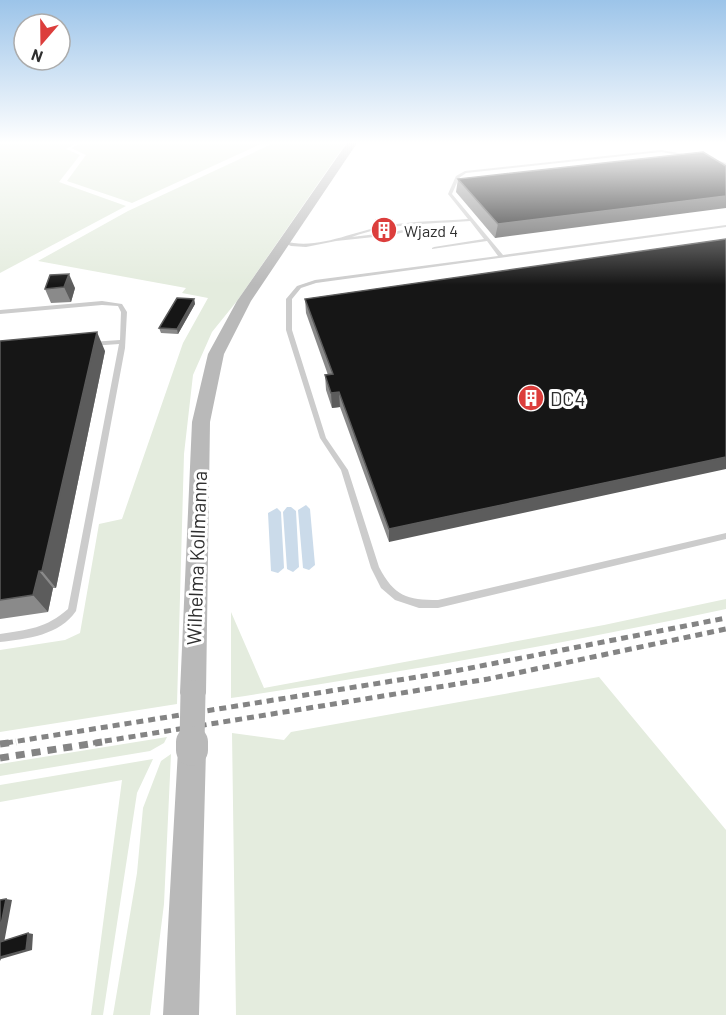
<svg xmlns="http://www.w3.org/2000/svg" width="726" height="1015" font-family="Barlow,sans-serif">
  <rect width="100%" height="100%" fill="#fff"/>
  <path fill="#e4ecde" d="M 0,143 L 77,143 L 66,149 L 80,155 L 59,182 L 126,206 L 0,273 Z
    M 81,143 L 263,143 L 132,203 L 67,181 L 86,155 L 71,148 Z
    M 274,143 L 346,143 L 237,301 L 212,332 L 193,375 L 184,454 L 177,704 L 0,732 L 0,650 L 65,640 L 80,633 L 99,524 L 122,519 L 183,343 L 208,298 L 182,293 L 186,288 L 38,261 L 128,211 Z
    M 726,599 L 726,609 C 562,644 397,673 231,698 L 231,612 L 264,688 L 604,625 Z
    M 599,677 L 726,830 L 726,1015 L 236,1015 L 232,733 L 284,740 L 291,732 Z
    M 167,737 L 164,743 L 150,751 L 0,776 L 0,764 Z
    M 171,754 L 164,904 L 150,1015 L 113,1015 L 137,873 L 143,808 L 161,761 Z
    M 153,759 L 137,793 L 103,1015 L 91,1015 L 122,780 L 0,802 L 0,785 Z"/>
  <path fill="#cbdbea" d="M 306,505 L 310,509 L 315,565 L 309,570 L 303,568 L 298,510 Z
    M 287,507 L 291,507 L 296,511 L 299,567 L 293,572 L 287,569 L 283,512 Z
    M 277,508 L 281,512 L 284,568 L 278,573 L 271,571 L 268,513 Z"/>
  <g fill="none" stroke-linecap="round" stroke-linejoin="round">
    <path fill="#ccc" fill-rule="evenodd" d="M 661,150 L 695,156 L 693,157 L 661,152 L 466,173 L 459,178 L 452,194 L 503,255 L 726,225 L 726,227 L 316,283 L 301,288 L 292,299 L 292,330 L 326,438 L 348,470 L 379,567 C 394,596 407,600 438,600 L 726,533 L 726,539 L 438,608 L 419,608 L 395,600 L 381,588 L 371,568 L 341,470 L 320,438 L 286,330 L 286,299 L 297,286 L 315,280 L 498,256 L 487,241 L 432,249 L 432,248 L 434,247 L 484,239 L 470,221 C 430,224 389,223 352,237 L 393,232 L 422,226 L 424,227 L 393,235 L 336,241 L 306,247 L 291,246 L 282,242 L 284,241 C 318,251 355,230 389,225 C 415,221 441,221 468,219 L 448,194 L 456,176 L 465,171 Z
      M 707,157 L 726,163 L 726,165 L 706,159 Z
      M 102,301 L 122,304 L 127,312 L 125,348 L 76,611 C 60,635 27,639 0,642 L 0,634 C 27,630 47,628 68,609 L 119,344 L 91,346 L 88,344 L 91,342 L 120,340 L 121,312 L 118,306 L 102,305 L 0,314 L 0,310 Z"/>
    <path fill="#b9b9b9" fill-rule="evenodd" d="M 347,143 L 357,143 L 251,301 L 224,354 L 210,422 L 206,693 L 202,702 L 193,706 L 184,702 L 180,693 L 192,422 L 208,354 L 237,301 Z
      M 192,736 L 202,740 L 206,750 L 199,1015 L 163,1015 L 178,750 L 182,740 Z"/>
    <path stroke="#848484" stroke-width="5" stroke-dasharray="7 5" stroke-linecap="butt" d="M 6,743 L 455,671 L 726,618
      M 93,743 L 488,679 L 726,629"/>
    <path stroke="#848484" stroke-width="7" stroke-dasharray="9 7" stroke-linecap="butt" d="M 0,744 L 16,742
      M 0,758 L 102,742"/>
    <path stroke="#b9b9b9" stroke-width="25" d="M 192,743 L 193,693"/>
    <path stroke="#b9b9b9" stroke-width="32" d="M 192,750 L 192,742"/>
  </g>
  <path fill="#8a8a8a" d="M 703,152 L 495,238 L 456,192 L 458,179 Z
    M 726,239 L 389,542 L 340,407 L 332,408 L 326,390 L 325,375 L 328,375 L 306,313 L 305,299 Z
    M 50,275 L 75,288 L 71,302 L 51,303 L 45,289 Z
    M 194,299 L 195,304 L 178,334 L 161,333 L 159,328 Z
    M 0,341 L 105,351 L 56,588 L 53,588 L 48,612 L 0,619 Z"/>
  <path fill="#5c5c5c" d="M 726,196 L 726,208 L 495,238 L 498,224 Z
    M 69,274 L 75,288 L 71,302 L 64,287 Z
    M 194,299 L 195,304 L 178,334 L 177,329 Z
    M 97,332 L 105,351 L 56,588 L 42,571 Z
    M 339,392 L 340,407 L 332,408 L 331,393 Z
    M 726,457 L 726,469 L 389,542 L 389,529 Z
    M 39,571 L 53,588 L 48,612 L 33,595 Z
    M 6,899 L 12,900 L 4,943 L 0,942 L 0,930 Z
    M 28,933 L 33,934 L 32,950 L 1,959 L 0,961 L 0,957 Z"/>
  <path fill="#161616" stroke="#5c5c5c" stroke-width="1.5" d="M 703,152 L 726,166 L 726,196 L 498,224 L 458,179 Z
    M 726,239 L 726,457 L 389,529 L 339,392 L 331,393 L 325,375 L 333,374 L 305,299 Z
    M 69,274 L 64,287 L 45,289 L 50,275 Z
    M 177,298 L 194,299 L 177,329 L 159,328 Z
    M 97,332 L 42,571 L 39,571 L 33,595 L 0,600 L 0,341 Z
    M 6,899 L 0,930 L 0,900 Z
    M 28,933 L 26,950 L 0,957 L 0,942 Z"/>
  <linearGradient id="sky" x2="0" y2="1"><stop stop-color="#9cc4e9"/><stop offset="0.5" stop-color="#fff"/><stop offset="1" stop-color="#fff" stop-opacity="0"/></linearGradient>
  <rect width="726" height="285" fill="url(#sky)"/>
  <defs>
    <g id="building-disc" transform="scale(1.35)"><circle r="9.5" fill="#dc3e3c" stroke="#fff"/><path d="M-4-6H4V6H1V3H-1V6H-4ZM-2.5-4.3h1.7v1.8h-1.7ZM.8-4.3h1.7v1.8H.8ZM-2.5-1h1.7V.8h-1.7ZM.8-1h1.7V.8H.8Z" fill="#fff"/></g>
  </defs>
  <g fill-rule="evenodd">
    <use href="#building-disc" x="384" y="230"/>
    <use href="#building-disc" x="531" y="398"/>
  </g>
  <g text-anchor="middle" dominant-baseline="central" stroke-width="6" stroke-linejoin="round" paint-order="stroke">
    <g font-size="16" fill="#2f2f2f" stroke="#fff" text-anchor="start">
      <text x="404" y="230">Wjazd 4</text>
    </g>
    <g font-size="20" fill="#2f2f2f" stroke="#fff" text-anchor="start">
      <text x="550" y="398">DC4</text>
    </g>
    <g font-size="20" fill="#2f2f2f" stroke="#fff">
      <text transform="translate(196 558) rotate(-88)">Wilhelma Kollmanna</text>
    </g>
  </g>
  <g transform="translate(42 42) rotate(200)"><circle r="28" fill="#ffffff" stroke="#acacac" stroke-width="1.5"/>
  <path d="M0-4.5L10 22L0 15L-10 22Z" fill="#dc3e3c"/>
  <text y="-9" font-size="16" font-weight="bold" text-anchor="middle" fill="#2f2f2f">N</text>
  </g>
</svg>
